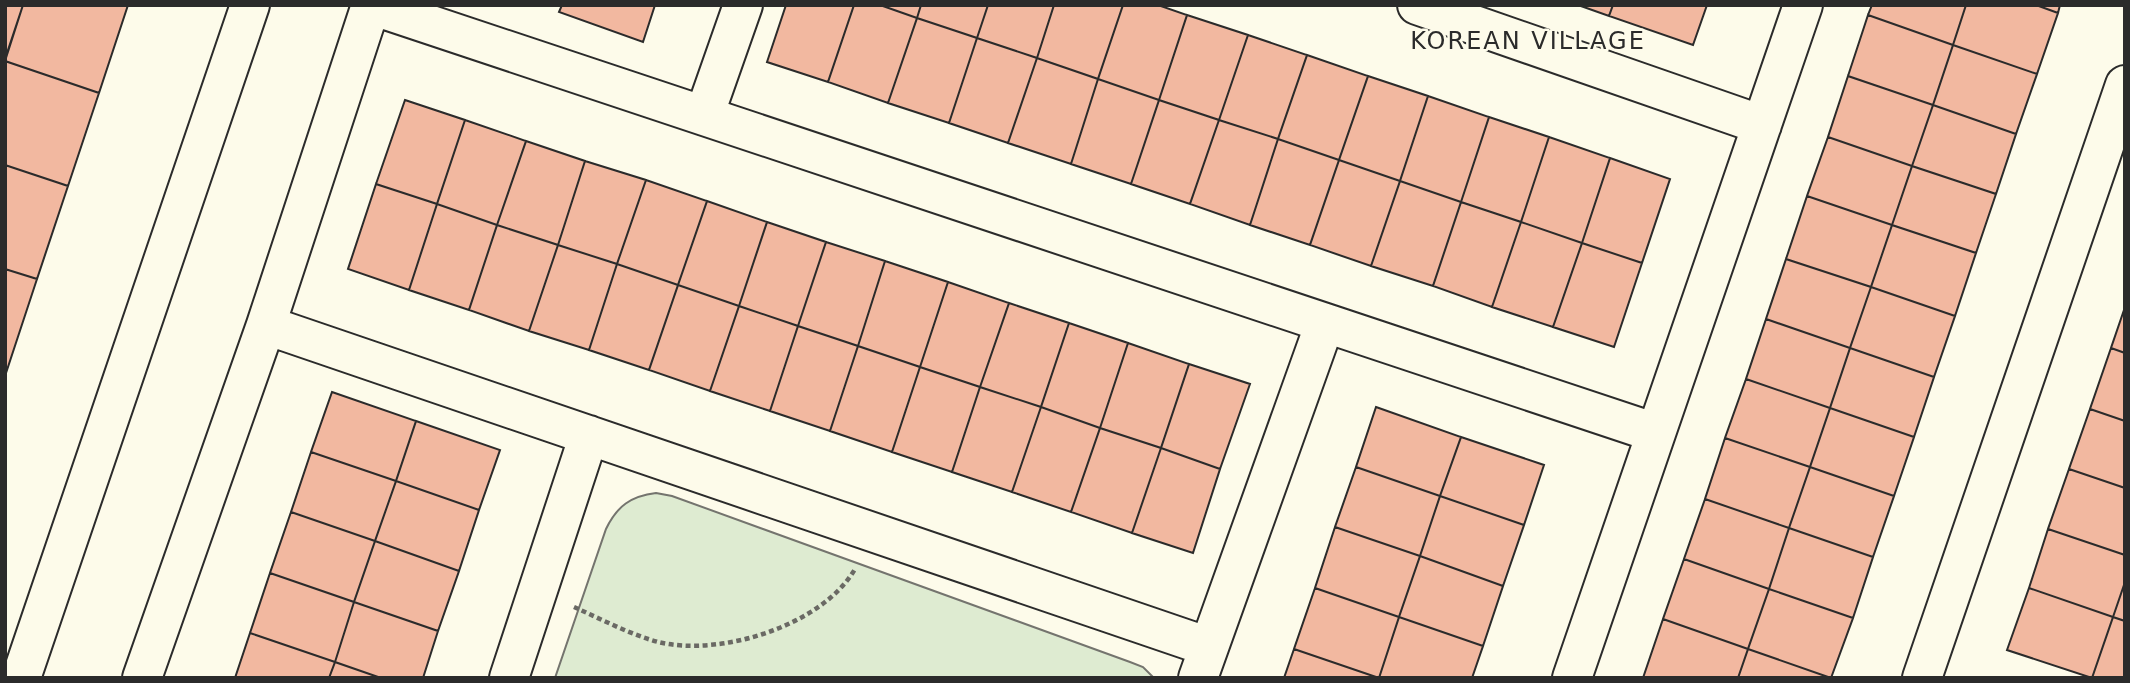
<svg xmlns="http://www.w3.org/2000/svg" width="2130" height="683" font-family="'DejaVu Sans',sans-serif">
  <rect width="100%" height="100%" fill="#fdfbea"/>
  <path fill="#deebd1" stroke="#74746e" stroke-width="2" d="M 656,493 L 672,496 L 1130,662 L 1143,667 L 1154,678 L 555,678 L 606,529 C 617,506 631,496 656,493 Z"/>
  <path fill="#f2b8a0" stroke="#2b2b2b" stroke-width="2" d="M 5,5 L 23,5 L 5,59 Z
    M 23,5 L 128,5 L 99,93 L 5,61 Z
    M 562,5 L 655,5 L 643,42 L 559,12 Z
    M 786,5 L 854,5 L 828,82 L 767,62 Z
    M 854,5 L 880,5 L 917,18 L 888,103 L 828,82 Z
    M 880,5 L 921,5 L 917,18 Z
    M 921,5 L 988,5 L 977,38 L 917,18 Z
    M 988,5 L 1054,5 L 1037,58 L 977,38 Z
    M 1054,5 L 1123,5 L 1098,79 L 1037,58 Z
    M 1123,5 L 1158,5 L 1187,15 L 1159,100 L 1098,79 Z
    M 1578,5 L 1613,5 L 1609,16 Z
    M 1613,5 L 1707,5 L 1693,45 L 1609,16 Z
    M 1872,5 L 1966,5 L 1953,45 L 1868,15 Z
    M 1966,5 L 2036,5 L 2058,13 L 2037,74 L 1953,45 Z
    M 2036,5 L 2060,5 L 2058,13 Z
    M 1187,15 L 1248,35 L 1219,120 L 1159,100 Z
    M 1868,15 L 1953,45 L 1933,105 L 1848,76 Z
    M 917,18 L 977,38 L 949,123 L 888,103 Z
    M 1248,35 L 1307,55 L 1278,139 L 1219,120 Z
    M 977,38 L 1037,58 L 1008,143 L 949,123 Z
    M 1953,45 L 2037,74 L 2016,134 L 1933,105 Z
    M 1307,55 L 1368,76 L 1339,160 L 1278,139 Z
    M 1037,58 L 1098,79 L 1071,164 L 1008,143 Z
    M 5,61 L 99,93 L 68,186 L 5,165 Z
    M 1368,76 L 1428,96 L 1400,181 L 1339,160 Z
    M 1848,76 L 1933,105 L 1912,166 L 1828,137 Z
    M 1098,79 L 1159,100 L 1131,184 L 1071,164 Z
    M 1428,96 L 1489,117 L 1461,202 L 1400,181 Z
    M 405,100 L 465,120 L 437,204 L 376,184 Z
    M 1159,100 L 1219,120 L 1190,204 L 1131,184 Z
    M 1933,105 L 2016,134 L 1996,194 L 1912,166 Z
    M 1489,117 L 1549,137 L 1521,222 L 1461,202 Z
    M 465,120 L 526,141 L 497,225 L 437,204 Z
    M 1219,120 L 1278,139 L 1250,225 L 1190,204 Z
    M 1549,137 L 1610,158 L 1582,243 L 1521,222 Z
    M 1828,137 L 1912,166 L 1892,225 L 1807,196 Z
    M 1278,139 L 1339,160 L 1310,245 L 1250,225 Z
    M 526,141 L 585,161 L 558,245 L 497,225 Z
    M 1610,158 L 1670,179 L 1642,263 L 1582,243 Z
    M 1339,160 L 1400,181 L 1371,266 L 1310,245 Z
    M 585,161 L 646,180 L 617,264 L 558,245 Z
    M 5,165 L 68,186 L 37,279 L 5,269 Z
    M 1912,166 L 1996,194 L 1976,253 L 1892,225 Z
    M 646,180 L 707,201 L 678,285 L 617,264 Z
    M 1400,181 L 1461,202 L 1433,286 L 1371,266 Z
    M 376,184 L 437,204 L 409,290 L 348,269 Z
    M 1807,196 L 1892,225 L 1871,287 L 1786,259 Z
    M 707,201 L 767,222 L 739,306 L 678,285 Z
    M 1461,202 L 1521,222 L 1492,307 L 1433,286 Z
    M 437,204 L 497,225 L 469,310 L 409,290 Z
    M 767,222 L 826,242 L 798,326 L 739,306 Z
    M 1521,222 L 1582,243 L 1553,327 L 1492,307 Z
    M 497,225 L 558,245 L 529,331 L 469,310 Z
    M 1892,225 L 1976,253 L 1955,316 L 1871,287 Z
    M 826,242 L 885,261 L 858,346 L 798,326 Z
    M 1582,243 L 1642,263 L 1614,347 L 1553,327 Z
    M 558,245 L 617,264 L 589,350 L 529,331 Z
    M 1786,259 L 1871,287 L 1850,348 L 1766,319 Z
    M 885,261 L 948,282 L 920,367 L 858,346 Z
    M 617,264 L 678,285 L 649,370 L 589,350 Z
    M 5,269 L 37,279 L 6,373 L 5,373 Z
    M 948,282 L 1009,303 L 980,387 L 920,367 Z
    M 678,285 L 739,306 L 710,391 L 649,370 Z
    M 1871,287 L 1955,316 L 1934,377 L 1850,348 Z
    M 1009,303 L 1069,323 L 1041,407 L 980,387 Z
    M 739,306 L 798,326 L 770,411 L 710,391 Z
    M 2125,307 L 2125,353 L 2111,348 Z
    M 1766,319 L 1850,348 L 1830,408 L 1746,379 Z
    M 1069,323 L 1128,343 L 1100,428 L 1041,407 Z
    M 798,326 L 858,346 L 830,431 L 770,411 Z
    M 1128,343 L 1189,364 L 1161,448 L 1100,428 Z
    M 858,346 L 920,367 L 892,452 L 830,431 Z
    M 1850,348 L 1934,377 L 1914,437 L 1830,408 Z
    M 2111,348 L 2125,353 L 2125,421 L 2090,409 Z
    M 1189,364 L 1250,384 L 1220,469 L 1161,448 Z
    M 920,367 L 980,387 L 952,472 L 892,452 Z
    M 1746,379 L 1830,408 L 1810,467 L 1725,438 Z
    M 980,387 L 1041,407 L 1012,492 L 952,472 Z
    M 332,392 L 416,421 L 396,481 L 311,452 Z
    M 1041,407 L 1100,428 L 1071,512 L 1012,492 Z
    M 1376,407 L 1461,437 L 1440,496 L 1356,467 Z
    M 1830,408 L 1914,437 L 1894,496 L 1810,467 Z
    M 2090,409 L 2125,421 L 2125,488 L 2069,469 Z
    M 416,421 L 500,450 L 479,510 L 396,481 Z
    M 1100,428 L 1161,448 L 1132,533 L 1071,512 Z
    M 1461,437 L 1544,465 L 1524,525 L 1440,496 Z
    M 1725,438 L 1810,467 L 1789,528 L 1705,499 Z
    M 1161,448 L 1220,469 L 1193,553 L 1132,533 Z
    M 311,452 L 396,481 L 375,541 L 291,512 Z
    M 1356,467 L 1440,496 L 1420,556 L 1335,527 Z
    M 1810,467 L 1894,496 L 1873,557 L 1789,528 Z
    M 2069,469 L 2125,488 L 2125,555 L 2048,529 Z
    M 396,481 L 479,510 L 459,571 L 375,541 Z
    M 1440,496 L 1524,525 L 1503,586 L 1420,556 Z
    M 1705,499 L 1789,528 L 1769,589 L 1684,559 Z
    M 291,512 L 375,541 L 354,602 L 270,573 Z
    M 1335,527 L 1420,556 L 1399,617 L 1315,588 Z
    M 1789,528 L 1873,557 L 1853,618 L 1769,589 Z
    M 2048,529 L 2125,555 L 2125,582 L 2113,617 L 2029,588 Z
    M 375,541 L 459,571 L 438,631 L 354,602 Z
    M 1420,556 L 1503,586 L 1483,646 L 1399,617 Z
    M 1684,559 L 1769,589 L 1748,649 L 1663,619 Z
    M 270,573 L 354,602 L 335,662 L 250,633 Z
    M 2125,582 L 2125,621 L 2113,617 Z
    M 1315,588 L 1399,617 L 1379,678 L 1294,649 Z
    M 2029,588 L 2113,617 L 2092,678 L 2007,650 Z
    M 1769,589 L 1853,618 L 1831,678 L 1748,649 Z
    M 354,602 L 438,631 L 423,678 L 381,678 L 335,662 Z
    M 1399,617 L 1483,646 L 1472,678 L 1379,678 Z
    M 2113,617 L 2125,621 L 2125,678 L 2092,678 Z
    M 1663,619 L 1748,649 L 1738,678 L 1643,678 Z
    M 250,633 L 335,662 L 329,678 L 235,678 Z
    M 1294,649 L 1379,678 L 1284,678 Z
    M 1748,649 L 1831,678 L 1738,678 Z
    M 335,662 L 381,678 L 329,678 Z"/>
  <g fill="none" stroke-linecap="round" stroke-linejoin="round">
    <g stroke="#2b2b2b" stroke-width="42">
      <path id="minor" d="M 1417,5 L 1762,125
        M 704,116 L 743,5
        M 266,325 L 1209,647
        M 21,678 L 250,5
        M 142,678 L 266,325 L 371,5 L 1656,433
        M 509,678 L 589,435
        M 1198,678 L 1325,323
        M 1572,678 L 1803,5
        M 1922,678 L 2125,85"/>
    </g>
    <path stroke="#6a6964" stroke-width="4.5" stroke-dasharray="5 3.5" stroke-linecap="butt" d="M 574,607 C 601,619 629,634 658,642 C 720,657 822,626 855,569"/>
    <use href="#minor" stroke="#fdfbea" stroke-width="38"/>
  </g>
  <g text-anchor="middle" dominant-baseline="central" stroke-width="5" stroke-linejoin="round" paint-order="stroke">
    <g font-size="24" letter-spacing="2" fill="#2b2b2b" stroke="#fdfbea">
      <text x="1528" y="41">KOREAN VILLAGE</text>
    </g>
  </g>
  <rect width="2130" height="683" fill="none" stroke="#2b2b2b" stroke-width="14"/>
</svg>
